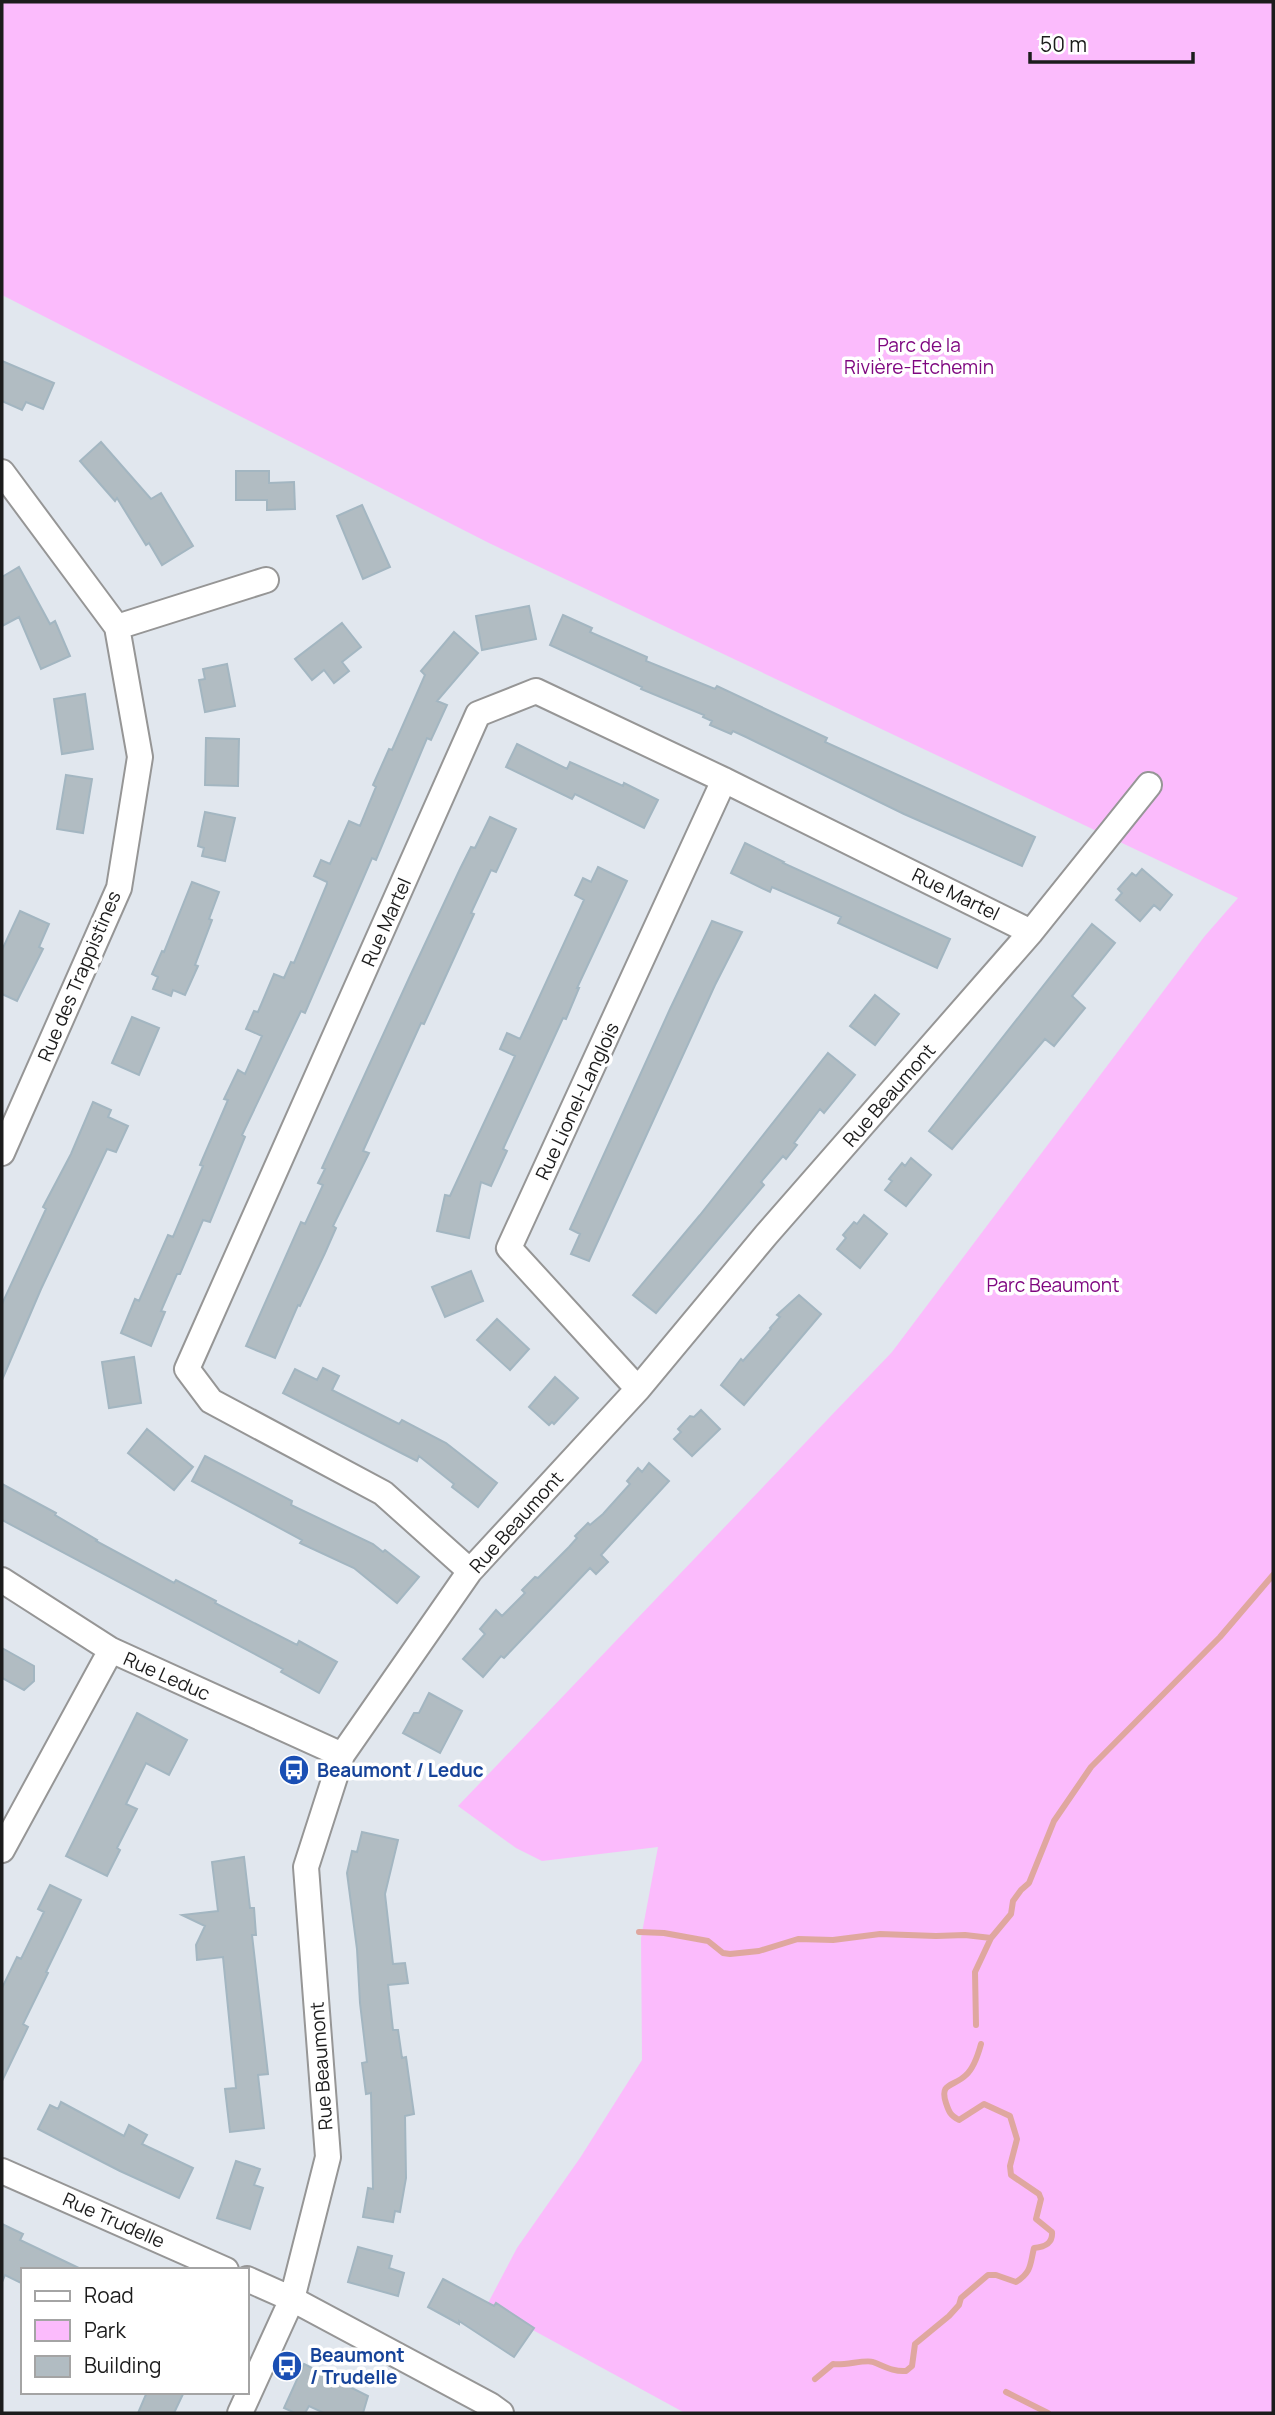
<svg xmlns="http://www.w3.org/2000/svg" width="1275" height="2415" font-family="Manrope,sans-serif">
  <rect width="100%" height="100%" fill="#e1e7ee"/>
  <path fill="#fbbbfc" d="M 2,2 L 1273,2 L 1273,2413 L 685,2413 L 487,2305 L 517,2248 L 580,2158 L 642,2060 L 641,1938 L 658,1847 L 542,1861 L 516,1848 L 458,1806 L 892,1352 L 1204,937 L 1238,898 L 489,543 L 2,295 Z"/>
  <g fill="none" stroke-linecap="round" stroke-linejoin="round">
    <path stroke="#dfa79f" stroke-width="6" d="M 639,1932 L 664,1933 L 708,1941 L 723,1953 L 730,1954 L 759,1951 L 798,1939 L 833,1940 L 880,1934 L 936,1936 L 965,1935 L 991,1938
      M 976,2025 L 975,1972 L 991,1938 L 1011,1914 L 1013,1901 L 1021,1890 L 1029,1883 L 1054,1821 L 1091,1767 L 1220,1637 L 1273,1575
      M 815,2379 L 833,2364 C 844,2366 866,2359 873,2362 C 884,2366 893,2372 906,2371 L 912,2366 L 915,2344 L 949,2316 L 959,2305 L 961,2298 L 988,2275 L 996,2275 L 1016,2282 C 1032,2272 1030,2264 1034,2248 C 1044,2247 1053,2244 1052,2232 L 1036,2219 L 1041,2199 L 1039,2194 L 1011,2175 L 1010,2166 L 1017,2139 L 1010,2116 L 984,2104 L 959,2120 C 950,2115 949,2112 946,2103 C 939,2082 954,2087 966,2075 C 974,2068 978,2055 981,2044
      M 1006,2392 L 1048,2413"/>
  </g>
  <path fill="#b1bcc2" stroke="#a3b6c1" stroke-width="2" d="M 2,361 L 54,383 L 43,409 L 26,402 L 22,410 L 2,401 Z
    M 101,442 L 151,499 L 161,493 L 193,546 L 162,565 L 149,543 L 146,545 L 117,498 L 115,501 L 80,461 Z
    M 236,471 L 269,471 L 269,483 L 294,482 L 295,509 L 267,510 L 267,500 L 236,500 Z
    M 362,505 L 390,567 L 363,579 L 337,516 Z
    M 19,567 L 50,624 L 55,621 L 70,656 L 41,669 L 19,617 L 2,626 L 2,577 Z
    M 529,606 L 536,639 L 482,650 L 476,616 Z
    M 563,615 L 592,628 L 590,632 L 647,657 L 646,661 L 715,689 L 717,686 L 827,738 L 825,742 L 1035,837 L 1022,866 L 904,814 L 746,737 L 733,731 L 731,734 L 710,725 L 712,721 L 703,717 L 704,715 L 641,689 L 642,687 L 550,645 Z
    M 342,623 L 361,647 L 342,662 L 349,671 L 334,683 L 324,670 L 312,680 L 295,659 Z
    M 454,632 L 478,653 L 437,701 L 447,705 L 431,740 L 427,738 L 376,860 L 372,858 L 305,1013 L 301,1011 L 242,1135 L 245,1137 L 210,1222 L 203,1220 L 180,1274 L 177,1274 L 161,1311 L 165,1312 L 151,1346 L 121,1333 L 135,1299 L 139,1301 L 168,1235 L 173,1237 L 203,1166 L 200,1165 L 228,1100 L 224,1099 L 238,1070 L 245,1074 L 262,1036 L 246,1029 L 254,1011 L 258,1012 L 274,974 L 284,978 L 291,962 L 294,963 L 327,884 L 327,882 L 314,876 L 321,860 L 330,864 L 349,821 L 360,826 L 376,787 L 373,785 L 389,749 L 392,750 L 425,675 L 421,671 Z
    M 227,664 L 235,706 L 205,712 L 199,680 L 205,679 L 203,669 Z
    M 85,694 L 93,749 L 62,754 L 54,699 Z
    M 206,738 L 239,739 L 238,786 L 205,785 Z
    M 517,744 L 567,769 L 570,762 L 623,786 L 624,783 L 658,800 L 644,828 L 575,794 L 572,799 L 506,767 Z
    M 66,775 L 92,779 L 83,833 L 57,829 Z
    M 205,812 L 235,818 L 225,861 L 202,856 L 204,848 L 198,846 Z
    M 490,817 L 516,829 L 496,872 L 491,870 L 471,913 L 474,914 L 424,1024 L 421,1023 L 363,1151 L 369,1153 L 333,1226 L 336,1228 L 325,1253 L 300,1306 L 298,1305 L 275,1358 L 246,1346 L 301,1222 L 305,1224 L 323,1185 L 318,1183 L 325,1169 L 322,1168 L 410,976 L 460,869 L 471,847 L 475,848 Z
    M 745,843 L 784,862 L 783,863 L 950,939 L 937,968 L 838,923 L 841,917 L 772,887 L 770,892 L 731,873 Z
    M 598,867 L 627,881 L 577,988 L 579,988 L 566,1019 L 563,1018 L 503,1149 L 507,1151 L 491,1186 L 481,1182 L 469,1238 L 437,1231 L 445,1195 L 450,1196 L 515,1056 L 500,1049 L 507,1033 L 520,1039 L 584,900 L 575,895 L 583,878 L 591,882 Z
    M 1142,869 L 1172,895 L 1160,910 L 1154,905 L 1140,921 L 1116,900 L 1122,893 L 1118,889 L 1132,873 L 1136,876 Z
    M 192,882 L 219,892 L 209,919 L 212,920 L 195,965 L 198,966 L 185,995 L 173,990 L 171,996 L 153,989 L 158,977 L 152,974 L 162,951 L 164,952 Z
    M 20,911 L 49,924 L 39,947 L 43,949 L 17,1001 L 2,994 L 2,950 Z
    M 712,921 L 742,932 L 715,985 L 589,1261 L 571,1254 L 580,1234 L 570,1229 L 670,1009 Z
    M 1092,924 L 1115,943 L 1072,996 L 1085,1008 L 1054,1046 L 1045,1039 L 952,1149 L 929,1131 Z
    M 875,995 L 899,1014 L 875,1045 L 850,1026 Z
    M 132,1017 L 159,1028 L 139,1075 L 112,1063 Z
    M 828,1053 L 855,1075 L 824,1113 L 820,1109 L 794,1143 L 797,1145 L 786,1159 L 783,1156 L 761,1182 L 764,1185 L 656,1313 L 633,1295 L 700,1215 Z
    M 93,1102 L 111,1110 L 108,1117 L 128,1126 L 116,1152 L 107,1149 L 41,1289 L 2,1380 L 2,1304 L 46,1209 L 43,1207 L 71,1154 Z
    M 911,1158 L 931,1175 L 906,1206 L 885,1190 L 892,1181 L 889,1179 L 902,1163 L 905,1166 Z
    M 864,1215 L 887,1234 L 860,1268 L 837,1249 L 846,1238 L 843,1235 L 854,1222 L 857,1224 Z
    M 471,1271 L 483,1301 L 445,1317 L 432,1287 Z
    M 799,1295 L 821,1314 L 744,1405 L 721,1385 L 741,1359 L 743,1361 L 771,1329 L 770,1328 L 780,1317 L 777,1315 Z
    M 497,1319 L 529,1349 L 510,1370 L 477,1340 Z
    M 134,1357 L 141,1403 L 109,1408 L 102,1362 Z
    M 323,1368 L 339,1376 L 332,1390 L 399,1424 L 402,1420 L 446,1443 L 497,1483 L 478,1507 L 452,1487 L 454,1484 L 419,1456 L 417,1461 L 283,1393 L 295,1369 L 317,1380 Z
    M 555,1377 L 578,1398 L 554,1424 L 552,1422 L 549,1425 L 529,1407 Z
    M 701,1410 L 720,1429 L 692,1456 L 674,1439 L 681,1432 L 678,1429 L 690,1416 L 694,1417 Z
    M 147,1429 L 193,1467 L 174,1490 L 128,1453 Z
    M 205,1456 L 292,1501 L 291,1505 L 373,1544 L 383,1552 L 385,1550 L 419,1577 L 397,1603 L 354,1568 L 300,1543 L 302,1540 L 192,1481 Z
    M 649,1463 L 669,1481 L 601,1555 L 608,1562 L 596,1574 L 590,1568 L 504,1658 L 501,1656 L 483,1677 L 463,1659 L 485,1634 L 480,1629 L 496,1610 L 502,1616 L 525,1593 L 522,1590 L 535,1577 L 538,1578 L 569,1547 L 577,1538 L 575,1536 L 588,1523 L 590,1525 L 603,1514 L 630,1484 L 627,1481 L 638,1468 L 642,1472 Z
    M 2,1484 L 56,1513 L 55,1515 L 97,1540 L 96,1541 L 174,1583 L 176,1580 L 216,1601 L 215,1603 L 297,1645 L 299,1641 L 337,1662 L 319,1693 L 281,1672 L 283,1669 L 2,1520 Z
    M 2,1648 L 34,1666 L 34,1681 L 24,1690 L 2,1678 Z
    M 429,1693 L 462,1711 L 440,1753 L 403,1733 L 414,1713 L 419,1713 Z
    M 137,1713 L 187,1740 L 169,1775 L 146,1763 L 126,1804 L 137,1809 L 117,1848 L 120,1850 L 107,1876 L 66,1856 Z
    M 362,1832 L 398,1840 L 385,1894 L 393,1964 L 405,1963 L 408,1983 L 388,1985 L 393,2030 L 398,2030 L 402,2058 L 406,2057 L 414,2114 L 405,2116 L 406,2178 L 400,2212 L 395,2211 L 393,2222 L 363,2217 L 368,2188 L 373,2189 L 371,2093 L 366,2094 L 362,2063 L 367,2062 L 360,2003 L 357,1949 L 347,1873 L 352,1851 L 357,1852 Z
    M 244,1857 L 250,1908 L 254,1908 L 256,1935 L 252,1935 L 268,2074 L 258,2075 L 264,2128 L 230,2132 L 225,2089 L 236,2088 L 223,1957 L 197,1960 L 196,1945 L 205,1926 L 182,1915 L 218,1911 L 212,1862 Z
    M 50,1885 L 81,1900 L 46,1972 L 48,1973 L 23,2024 L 28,2027 L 2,2081 L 2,1988 L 17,1957 L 21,1959 L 44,1912 L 38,1909 Z
    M 61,2102 L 124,2136 L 129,2125 L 147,2135 L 142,2144 L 193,2168 L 179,2198 L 120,2171 L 38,2129 L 50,2105 L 58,2109 Z
    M 236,2161 L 260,2169 L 254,2185 L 263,2188 L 250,2229 L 217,2218 Z
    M 2,2224 L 23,2234 L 20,2240 L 83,2270 L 23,2270 L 23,2284 L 5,2275 L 2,2282 Z
    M 358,2247 L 392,2256 L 389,2268 L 404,2273 L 398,2296 L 348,2282 Z
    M 443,2279 L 494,2306 L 496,2303 L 534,2328 L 514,2357 L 459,2321 L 459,2324 L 428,2307 Z
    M 304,2364 L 368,2396 L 363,2413 L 324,2413 L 309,2406 L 305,2413 L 295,2413 L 284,2408 Z
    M 147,2392 L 184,2392 L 174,2413 L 138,2413 Z"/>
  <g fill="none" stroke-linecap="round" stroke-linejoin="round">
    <g stroke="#969696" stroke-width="28">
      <path id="minor" d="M 2,472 L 117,627 L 140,757 L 119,888 L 2,1153
        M 117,627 L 266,580
        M 638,1389 L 509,1248 L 724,780
        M 470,1571 L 383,1493 L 211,1401 L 187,1369 L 478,714 L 536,691 L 724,780 L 1031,932
        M 2,1580 L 111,1650 L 342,1755
        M 2,1850 L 111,1650
        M 2,2171 L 226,2270
        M 247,2279 L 292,2299 L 490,2405 L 501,2413
        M 240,2413 L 292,2299 L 328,2157 L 306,1867 L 342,1755 L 470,1571 L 638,1389 L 766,1235 L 1031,932 L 1149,785"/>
    </g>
    <use href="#minor" stroke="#fff" stroke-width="24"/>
  </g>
  <defs>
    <g id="bus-disc" transform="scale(1.575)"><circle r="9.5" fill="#1a4fb4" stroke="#fff"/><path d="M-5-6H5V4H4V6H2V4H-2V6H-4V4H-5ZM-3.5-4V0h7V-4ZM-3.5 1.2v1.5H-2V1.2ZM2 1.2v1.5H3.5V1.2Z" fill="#fff"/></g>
  </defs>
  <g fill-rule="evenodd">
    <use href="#bus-disc" x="294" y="1770"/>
    <use href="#bus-disc" x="287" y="2366"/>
  </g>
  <g text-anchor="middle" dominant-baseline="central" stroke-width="7" stroke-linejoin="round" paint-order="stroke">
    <g font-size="19" fill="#7e067f" stroke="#fff">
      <text x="919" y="345">Parc de la<tspan x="919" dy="22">Rivière-Etchemin</tspan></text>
      <text x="1053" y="1285">Parc Beaumont</text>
    </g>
    <g font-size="19" fill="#1c1c1c" stroke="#fff">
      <text transform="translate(956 894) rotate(26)">Rue Martel</text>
      <text transform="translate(386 922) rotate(-66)">Rue Martel</text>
      <text transform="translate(79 976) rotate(-67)">Rue des Trappistines</text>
      <text transform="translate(889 1095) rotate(-49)">Rue Beaumont</text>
      <text transform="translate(577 1101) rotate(-65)">Rue Lionel-Langlois</text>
      <text transform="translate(516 1522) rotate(-48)">Rue Beaumont</text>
      <text transform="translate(167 1676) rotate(24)">Rue Leduc</text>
      <text transform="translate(321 2066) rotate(-94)">Rue Beaumont</text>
      <text transform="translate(114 2220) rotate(24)">Rue Trudelle</text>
    </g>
    <g font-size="19" font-weight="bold" fill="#164399" stroke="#fff" text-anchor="start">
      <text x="317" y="1770">Beaumont / Leduc</text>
      <text x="310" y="2355">Beaumont<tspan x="310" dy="22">/ Trudelle</tspan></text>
    </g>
  </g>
  <rect width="1275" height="2415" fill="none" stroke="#1c1c1c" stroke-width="7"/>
  <rect x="21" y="2268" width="228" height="126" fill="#ffffff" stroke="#a4a4a4" stroke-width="2"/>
  <rect x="35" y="2291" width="35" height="10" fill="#ffffff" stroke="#a4a4a4" stroke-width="2"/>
  <text x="84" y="2303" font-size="21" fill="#1c1c1c">Road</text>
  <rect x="35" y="2320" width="35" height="21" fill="#fbbbfc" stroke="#a4a4a4" stroke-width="2"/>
  <text x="84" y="2338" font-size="21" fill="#1c1c1c">Park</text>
  <rect x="35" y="2356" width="35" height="21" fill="#b1bcc2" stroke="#a4a4a4" stroke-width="2"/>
  <text x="84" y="2373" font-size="21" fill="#1c1c1c">Building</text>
  <path d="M1030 52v10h163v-10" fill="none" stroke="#1c1c1c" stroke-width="3.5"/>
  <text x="1040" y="52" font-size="21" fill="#1c1c1c" stroke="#ffffff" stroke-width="5" paint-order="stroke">50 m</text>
</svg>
